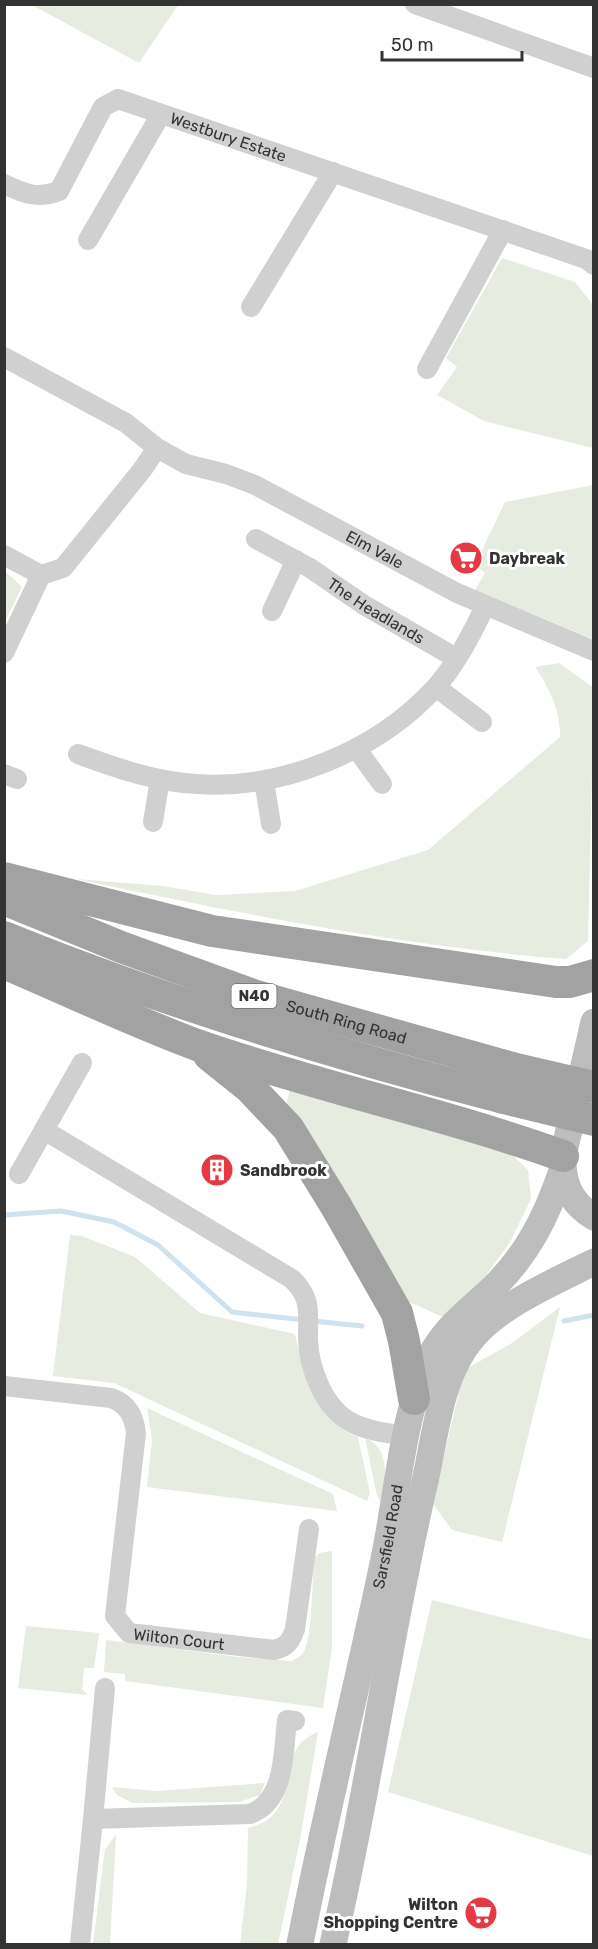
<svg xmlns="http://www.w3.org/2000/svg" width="598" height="1949" font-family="Rubik,sans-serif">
  <rect width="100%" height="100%" fill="#fff"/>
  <path fill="#e6ecdf" d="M 32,5 L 178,5 L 139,63 Z
    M 502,258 L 575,282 L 593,305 L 593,448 L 484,421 L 437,395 L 457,367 L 446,358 Z
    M 593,485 L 593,639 L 475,590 L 485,573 L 475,565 L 505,502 Z
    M 5,571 L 22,587 L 5,622 Z
    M 559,663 L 594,688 L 588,941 L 566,959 C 401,946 238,913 76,879 L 163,886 L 216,895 L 295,891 L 428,850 L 560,737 C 561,712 549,687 535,667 Z
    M 291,1085 L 503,1146 L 528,1170 L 531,1199 L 510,1242 L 484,1278 L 445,1318 L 405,1300 L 286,1105 Z
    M 70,1235 L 82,1236 L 135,1257 L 200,1313 L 295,1334 C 304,1376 314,1421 358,1437 L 370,1493 L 367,1501 L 114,1383 L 53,1376 Z
    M 560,1307 L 502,1542 L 452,1530 L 433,1504 L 464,1370 L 512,1343 Z
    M 147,1408 L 333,1494 L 337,1511 L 147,1487 L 152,1440 Z
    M 365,1438 C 391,1447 386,1482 382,1503 L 377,1496 Z
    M 332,1551 L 332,1648 L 323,1708 L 125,1681 L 125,1674 L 104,1672 L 106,1640 L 238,1657 L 291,1661 C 296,1659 300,1657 303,1653 C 313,1638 312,1580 314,1559 L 319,1553 Z
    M 432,1600 L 593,1640 L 593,1856 L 388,1792 Z
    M 26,1626 L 99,1633 L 94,1668 L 84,1668 L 82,1689 L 88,1695 L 18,1688 Z
    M 318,1732 L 300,1840 L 278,1944 L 240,1944 L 247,1885 L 248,1828 C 309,1813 267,1752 318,1732 Z
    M 265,1783 L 260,1795 L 239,1802 L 133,1803 L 117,1795 L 112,1787 L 157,1791 Z
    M 116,1835 L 110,1944 L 93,1944 L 105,1849 Z"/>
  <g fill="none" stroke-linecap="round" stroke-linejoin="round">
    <path stroke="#cfe2ee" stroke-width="5" d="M 4,1215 L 61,1211 L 114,1222 L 158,1245 L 232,1312 L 304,1320
      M 313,1321 L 362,1326
      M 564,1321 L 594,1315"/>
    <g stroke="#d0d0d0" stroke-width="20">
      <path d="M 415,4 L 594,68"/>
      <path id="s1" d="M 4,184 C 25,194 37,199 59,191 L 103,107 L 118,99 L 586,259 L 594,265"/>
      <path d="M 88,240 L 161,114"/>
      <path d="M 251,307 L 333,172"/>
      <path d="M 4,357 L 126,423 L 157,448"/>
      <path d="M 427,369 L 503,230"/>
      <path id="s2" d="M 256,539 L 310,568 L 364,605 L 456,658"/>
      <path id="s3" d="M 4,555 L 41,575 L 63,568 L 142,470 L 157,448 L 186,464 L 226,474 L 255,485 L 457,593 L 594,651"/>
      <path d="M 272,611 L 296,560"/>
      <path d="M 4,653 L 41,575"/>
      <path d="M 436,687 L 482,722"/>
      <path d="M 356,748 L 382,784"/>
      <path d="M 78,754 C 116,768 156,782 197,784 C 283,790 377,751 435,688 C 456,665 472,634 485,606"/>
      <path d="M 4,774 L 17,779"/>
      <path d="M 264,781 L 271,824"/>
      <path d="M 153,822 L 160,779"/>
      <path d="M 44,1130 L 292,1279 C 312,1298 308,1313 308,1338 C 308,1355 313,1372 320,1387 C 339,1428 367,1430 407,1436"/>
      <path d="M 19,1174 L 82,1063"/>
      <path id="s4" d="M 4,1386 L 111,1398 C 128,1404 134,1416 136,1433 L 115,1616 L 129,1633 L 274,1650 C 287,1647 291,1641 295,1629 L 309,1529"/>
      <path d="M 93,1819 L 105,1688"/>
      <path d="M 80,1944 L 93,1819 L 250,1814 C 286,1801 283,1752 287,1720 L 295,1721"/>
    </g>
    <g stroke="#bdbdbd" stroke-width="27">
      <path d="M 594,1022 L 563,1156 C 562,1182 570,1203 594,1217"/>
      <path id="s5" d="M 300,1944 C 325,1815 357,1688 384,1559 C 397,1498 403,1411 430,1357 C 445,1327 471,1309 494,1287 C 529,1252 546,1217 562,1171"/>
      <path d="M 333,1944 C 369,1791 389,1634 425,1481 C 436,1433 440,1374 474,1336 C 502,1304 556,1281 594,1262"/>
    </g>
    <g stroke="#a2a2a2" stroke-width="32">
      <path d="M 4,878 L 212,931 L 556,982 L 570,982 L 594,975"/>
      <path id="s6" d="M 4,899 L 121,947 L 256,996 L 512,1068"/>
      <path d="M 4,937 C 167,1003 334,1054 504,1098"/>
      <path d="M 4,963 C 68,990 132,1021 197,1045 C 318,1087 443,1113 563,1156"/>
      <path d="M 209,1055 L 249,1087 L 288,1128 L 336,1206 L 397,1313 L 404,1341 L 414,1399"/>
    </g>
    <path stroke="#a2a2a2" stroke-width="32" d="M 512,1068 L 594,1087
      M 504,1098 L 594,1120"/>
  </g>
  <defs>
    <g id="supermarket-disc" transform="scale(1.725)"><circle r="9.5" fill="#e63946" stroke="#fff"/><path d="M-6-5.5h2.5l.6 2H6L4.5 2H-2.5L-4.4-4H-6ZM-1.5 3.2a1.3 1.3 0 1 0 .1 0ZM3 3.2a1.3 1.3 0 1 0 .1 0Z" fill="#fff"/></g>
    <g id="building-disc" transform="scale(1.725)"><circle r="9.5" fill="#e63946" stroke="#fff"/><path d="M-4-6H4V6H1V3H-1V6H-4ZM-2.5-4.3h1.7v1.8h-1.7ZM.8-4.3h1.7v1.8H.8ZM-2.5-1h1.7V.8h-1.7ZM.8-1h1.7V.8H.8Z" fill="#fff"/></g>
  </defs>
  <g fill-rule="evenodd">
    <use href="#supermarket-disc" x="466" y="558"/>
    <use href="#building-disc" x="217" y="1170"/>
    <use href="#supermarket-disc" x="481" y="1913"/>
  </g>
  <g text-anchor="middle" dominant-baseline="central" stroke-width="6" stroke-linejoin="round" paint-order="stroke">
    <rect fill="#fff" stroke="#707070" stroke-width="1.5" x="231.5" y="984" width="45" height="24" rx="4.5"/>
    <g font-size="15" font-weight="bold" fill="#333">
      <text x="254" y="996">N40</text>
    </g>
    <g font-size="16" fill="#333" stroke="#fff">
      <text stroke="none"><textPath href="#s1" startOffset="286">Westbury Estate</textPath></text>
      <text stroke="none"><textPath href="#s3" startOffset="459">Elm Vale</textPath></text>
      <text stroke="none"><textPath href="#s2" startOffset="140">The Headlands</textPath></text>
      <text stroke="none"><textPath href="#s6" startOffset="364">South Ring Road</textPath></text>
      <text stroke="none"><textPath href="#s5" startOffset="417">Sarsfield Road</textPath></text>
      <text stroke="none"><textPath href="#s4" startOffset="410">Wilton Court</textPath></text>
    </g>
    <g font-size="16" font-weight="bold" fill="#333" stroke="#fff" text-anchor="start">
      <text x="489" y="558">Daybreak</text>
      <text x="240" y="1170">Sandbrook</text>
      <text x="458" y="1904" text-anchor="end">Wilton<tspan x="458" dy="18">Shopping Centre</tspan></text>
    </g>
  </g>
  <rect width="598" height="1949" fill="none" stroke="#333333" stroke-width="12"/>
  <path d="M382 51v9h140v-9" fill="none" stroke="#333333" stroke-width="3"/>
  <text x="391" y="51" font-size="18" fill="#333333" stroke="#ffffff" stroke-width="4.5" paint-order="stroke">50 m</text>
</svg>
